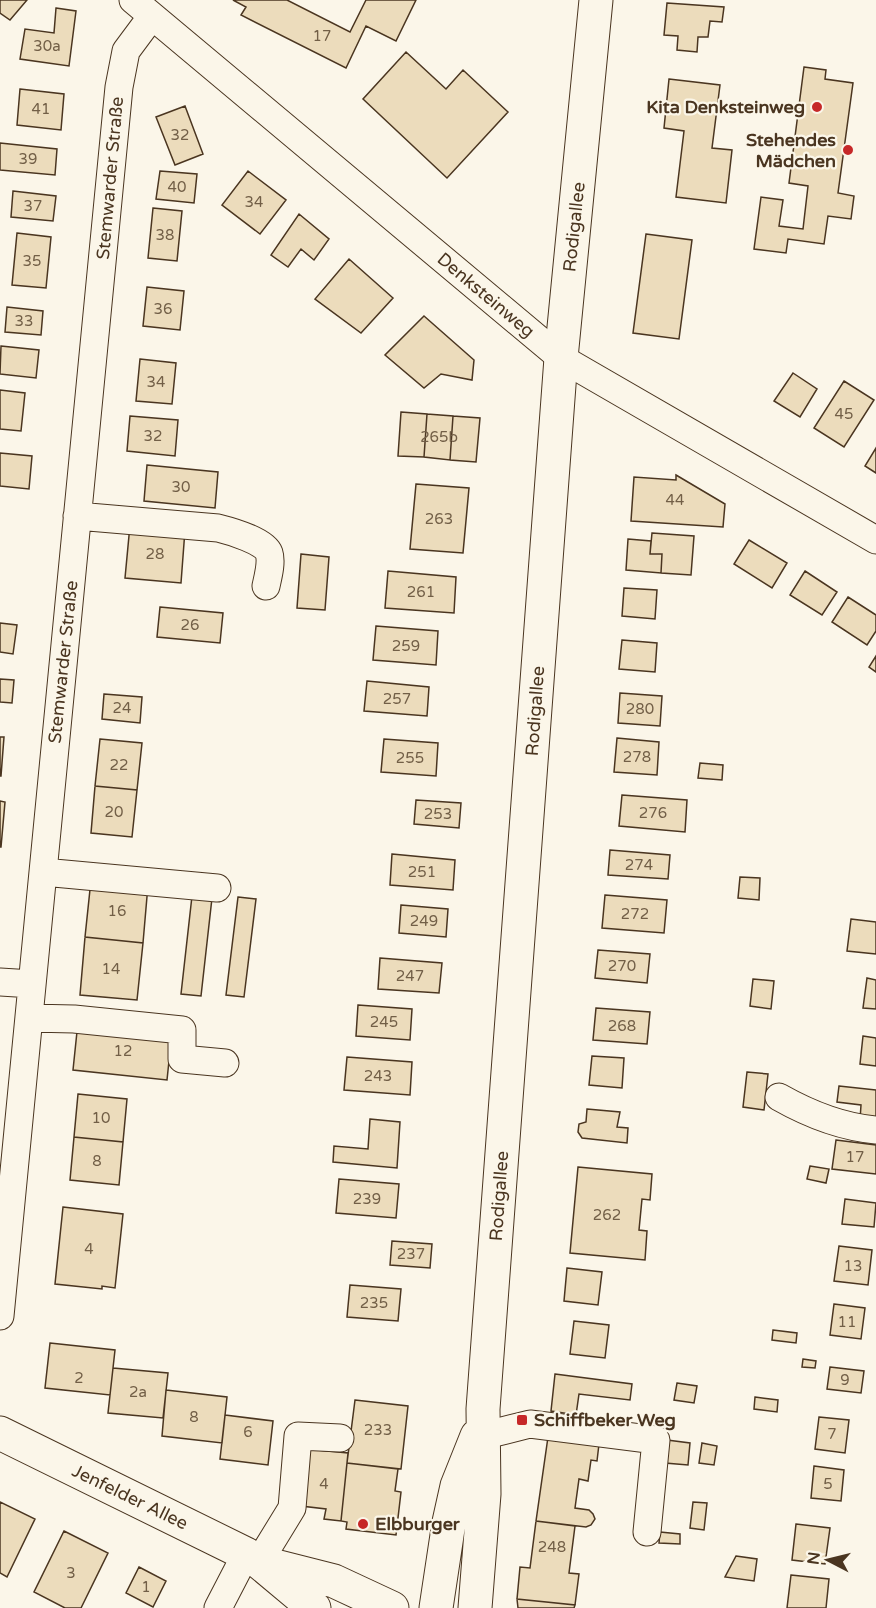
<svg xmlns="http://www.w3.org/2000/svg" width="876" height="1608" font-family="'Varela Round',sans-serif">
  <rect width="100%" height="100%" fill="#fbf6e9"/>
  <path fill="#ecdcbc" stroke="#4a3520" stroke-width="1.5" d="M 0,0 L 27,0 L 10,20 L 0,13 Z
    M 233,0 L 287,0 L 350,32 L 366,0 L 416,0 L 396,41 L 366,26 L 346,68 L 241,15 L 246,7 Z
    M 667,3 L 724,7 L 722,22 L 710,21 L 708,37 L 698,37 L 697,52 L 677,50 L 678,36 L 664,35 Z
    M 56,8 L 76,11 L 69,66 L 20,59 L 25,29 L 54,33 Z
    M 406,52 L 446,89 L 463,70 L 508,112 L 447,178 L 363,99 Z
    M 804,67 L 826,70 L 825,79 L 853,83 L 838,193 L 854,196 L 851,219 L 828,216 L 824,244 L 788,239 L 786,253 L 754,249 L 761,197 L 783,200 L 779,226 L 803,229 L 808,186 L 789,183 Z
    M 669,79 L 720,85 L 712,148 L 732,150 L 726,203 L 676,197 L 684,131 L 664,128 Z
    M 20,89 L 64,94 L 61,130 L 17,125 Z
    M 185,106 L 203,154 L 175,165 L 156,117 Z
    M 0,143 L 57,149 L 55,175 L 0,170 Z
    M 160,171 L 197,174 L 194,203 L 156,199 Z
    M 248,171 L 286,200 L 260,234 L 222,205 Z
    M 13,191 L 56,196 L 53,221 L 11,217 Z
    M 153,208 L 182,211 L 177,261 L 148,258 Z
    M 299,214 L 329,239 L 314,260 L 301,249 L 288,267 L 271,255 Z
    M 17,233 L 51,237 L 46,288 L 12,285 Z
    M 646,234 L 692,240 L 679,339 L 633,333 Z
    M 349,259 L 393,298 L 361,333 L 315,299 Z
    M 147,287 L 184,291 L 180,330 L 143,326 Z
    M 7,307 L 43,311 L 41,335 L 5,332 Z
    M 424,316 L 474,360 L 472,380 L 441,374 L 424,388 L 385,355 Z
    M 1,346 L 39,350 L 36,378 L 0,374 Z
    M 140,359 L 176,363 L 172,404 L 136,401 Z
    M 793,373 L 817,389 L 800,417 L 774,401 Z
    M 844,381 L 874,400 L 844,447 L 814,428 Z
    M 0,390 L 25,393 L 21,431 L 0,429 Z
    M 401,412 L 427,414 L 424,457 L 398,456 Z
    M 427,414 L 453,416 L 450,460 L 424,457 Z
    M 130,416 L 178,420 L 175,456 L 127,451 Z
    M 453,416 L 480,418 L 476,462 L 450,460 Z
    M 876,448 L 876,473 L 865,466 Z
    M 0,453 L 32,456 L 29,489 L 0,486 Z
    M 147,465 L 218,472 L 215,508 L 144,501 Z
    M 676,475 L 725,504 L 723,527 L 631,521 L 634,477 L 676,480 Z
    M 416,484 L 469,488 L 463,553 L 410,549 Z
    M 130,525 L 185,530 L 181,583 L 125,578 Z
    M 652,533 L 694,536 L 691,575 L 661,573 L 662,554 L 650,554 Z
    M 628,539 L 651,541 L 650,554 L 662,554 L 661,573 L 626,570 Z
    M 749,540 L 787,563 L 772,588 L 734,564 Z
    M 301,554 L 329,557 L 325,610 L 297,608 Z
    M 388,571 L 456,577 L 454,613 L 385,608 Z
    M 805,571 L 837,592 L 822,615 L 790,595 Z
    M 624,588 L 657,590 L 655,619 L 622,616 Z
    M 848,597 L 876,615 L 876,631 L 867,645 L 832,622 Z
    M 160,607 L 223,613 L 220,643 L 157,637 Z
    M 0,623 L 17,625 L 13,654 L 0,652 Z
    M 376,626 L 438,631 L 436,665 L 373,660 Z
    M 622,640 L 657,643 L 655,672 L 619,669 Z
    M 876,656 L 876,672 L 869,667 Z
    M 0,679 L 14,680 L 12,703 L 0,702 Z
    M 367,681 L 429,687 L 427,716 L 364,711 Z
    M 620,693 L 662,696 L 660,726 L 618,723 Z
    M 104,694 L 142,697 L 140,723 L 102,719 Z
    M 0,737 L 4,737 L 1,776 L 0,776 Z
    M 617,738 L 659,742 L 657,775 L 614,772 Z
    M 100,739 L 142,743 L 137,790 L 95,786 Z
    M 384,739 L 438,743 L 436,776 L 381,772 Z
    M 700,763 L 723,765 L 722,780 L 698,778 Z
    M 95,786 L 137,790 L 132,837 L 91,833 Z
    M 622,795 L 687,800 L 685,832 L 619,826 Z
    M 416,800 L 461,803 L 459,828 L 414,824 Z
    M 0,801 L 5,802 L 1,847 L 0,847 Z
    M 610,850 L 670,855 L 668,879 L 608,875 Z
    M 392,854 L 455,860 L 453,890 L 390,885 Z
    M 740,877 L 760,878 L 759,900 L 738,898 Z
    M 91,880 L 148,885 L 143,943 L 85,937 Z
    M 605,895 L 667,900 L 664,933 L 602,928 Z
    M 192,896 L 212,898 L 201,996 L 181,994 Z
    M 238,897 L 256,899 L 244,997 L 226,995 Z
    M 401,905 L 448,909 L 446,937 L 399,933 Z
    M 851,919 L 876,922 L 876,954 L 847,951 Z
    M 85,937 L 143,943 L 137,1000 L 80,995 Z
    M 598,950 L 650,954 L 647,983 L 595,978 Z
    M 380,958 L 442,963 L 439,993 L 378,989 Z
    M 867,978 L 876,980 L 876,1009 L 863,1008 Z
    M 753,979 L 774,981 L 771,1009 L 750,1006 Z
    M 358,1005 L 412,1009 L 410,1040 L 356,1036 Z
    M 596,1008 L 650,1012 L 647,1044 L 593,1040 Z
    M 78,1022 L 172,1032 L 167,1080 L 73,1070 Z
    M 863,1036 L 876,1038 L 876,1066 L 860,1064 Z
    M 592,1056 L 624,1058 L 622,1088 L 589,1085 Z
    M 347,1057 L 412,1062 L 410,1095 L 344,1090 Z
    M 747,1072 L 768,1074 L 764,1110 L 743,1107 Z
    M 839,1086 L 876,1090 L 876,1122 L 860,1120 L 861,1105 L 837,1102 Z
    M 78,1094 L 127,1099 L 123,1142 L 74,1137 Z
    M 587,1109 L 620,1112 L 617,1127 L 628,1128 L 627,1143 L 582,1138 L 578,1132 L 579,1124 L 586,1122 Z
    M 370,1119 L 400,1122 L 397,1168 L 333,1162 L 334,1146 L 368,1149 Z
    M 74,1137 L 123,1142 L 119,1185 L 70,1180 Z
    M 836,1140 L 876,1145 L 876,1174 L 832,1169 Z
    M 810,1166 L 829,1169 L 826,1183 L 807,1179 Z
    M 578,1167 L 652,1174 L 650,1200 L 642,1199 L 639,1230 L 647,1231 L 645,1260 L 570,1253 Z
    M 339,1179 L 399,1184 L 396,1218 L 336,1213 Z
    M 845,1199 L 876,1203 L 874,1227 L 842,1224 Z
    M 63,1207 L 123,1214 L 115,1288 L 102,1286 L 102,1289 L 55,1284 Z
    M 392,1241 L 432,1244 L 430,1268 L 390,1265 Z
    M 839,1246 L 872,1250 L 868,1285 L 834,1281 Z
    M 567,1268 L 602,1272 L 598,1305 L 564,1301 Z
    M 350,1285 L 401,1289 L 398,1321 L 347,1317 Z
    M 834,1304 L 865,1308 L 861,1339 L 830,1335 Z
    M 574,1321 L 609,1325 L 605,1358 L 570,1354 Z
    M 773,1330 L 797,1333 L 796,1343 L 772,1340 Z
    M 50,1343 L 115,1350 L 110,1395 L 45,1388 Z
    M 803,1359 L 816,1361 L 815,1368 L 802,1367 Z
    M 830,1367 L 864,1371 L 861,1393 L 827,1389 Z
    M 113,1368 L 168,1373 L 163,1418 L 108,1413 Z
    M 555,1374 L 632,1384 L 630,1400 L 579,1394 L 576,1415 L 551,1411 Z
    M 677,1383 L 697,1386 L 694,1403 L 674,1400 Z
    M 166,1390 L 227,1397 L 222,1443 L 162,1436 Z
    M 755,1397 L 778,1400 L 777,1412 L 754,1409 Z
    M 355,1400 L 408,1406 L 401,1469 L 347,1463 Z
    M 225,1415 L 273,1421 L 268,1465 L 220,1459 Z
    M 819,1417 L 849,1420 L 845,1453 L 815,1449 Z
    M 548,1437 L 599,1444 L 597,1461 L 591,1460 L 588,1481 L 579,1479 L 575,1508 L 589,1510 L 593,1514 L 595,1519 L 591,1525 L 586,1527 L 536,1521 Z
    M 667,1440 L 690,1443 L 688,1465 L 665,1463 Z
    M 702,1443 L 717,1446 L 714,1465 L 699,1463 Z
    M 307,1449 L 348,1453 L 341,1521 L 324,1519 L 326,1509 L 301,1506 Z
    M 347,1463 L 398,1469 L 395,1491 L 401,1492 L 396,1535 L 346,1529 L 347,1522 L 341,1521 Z
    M 814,1466 L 844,1470 L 841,1501 L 811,1498 Z
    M 0,1502 L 35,1519 L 7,1577 L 0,1573 Z
    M 693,1502 L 707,1503 L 704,1530 L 690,1528 Z
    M 536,1521 L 575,1526 L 569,1573 L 579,1574 L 575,1605 L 517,1599 L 520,1567 L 530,1568 Z
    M 796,1524 L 830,1528 L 825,1564 L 792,1560 Z
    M 64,1531 L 108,1553 L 81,1608 L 65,1608 L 34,1592 Z
    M 660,1532 L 680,1534 L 680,1544 L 659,1543 Z
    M 736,1556 L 757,1559 L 754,1581 L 725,1577 Z
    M 139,1567 L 166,1581 L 153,1607 L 126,1593 Z
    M 791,1575 L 829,1579 L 826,1608 L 787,1608 Z
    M 517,1599 L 575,1605 L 574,1608 L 518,1608 Z"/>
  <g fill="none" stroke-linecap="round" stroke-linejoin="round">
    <g stroke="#4a3520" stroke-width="29">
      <path id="minor" d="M 133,0 L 561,358 L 876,540
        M 77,516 L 218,528 C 230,531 265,541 269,553 C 272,562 268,577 266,586
        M 43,872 L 217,888
        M 0,982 L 32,984
        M 29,1018 L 74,1019 L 182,1030 L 182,1059 L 225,1063
        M 779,1097 C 809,1114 842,1127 876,1130
        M 0,1316 L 119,87 L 126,51 L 152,16
        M 482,1436 L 530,1424 L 656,1440 L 647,1532
        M 259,1562 L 292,1508 L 298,1436 L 340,1438
        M 218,1608 L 246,1554"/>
    </g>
    <g stroke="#4a3520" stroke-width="35">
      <path id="major" d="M 0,1433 L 246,1554 L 259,1562 L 314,1608
        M 267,1564 L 334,1581 L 392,1608
        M 436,1608 L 449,1522 L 457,1486 L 477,1436
        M 475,1608 L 484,1494 L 483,1409 L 561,358 L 596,0"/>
    </g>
    <use href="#minor" stroke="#fbf6e9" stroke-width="27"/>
    <use href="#major" stroke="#fbf6e9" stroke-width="33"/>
  </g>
  <g fill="#c62828" stroke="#fbf6e9" stroke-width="2">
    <circle cx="817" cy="107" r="6"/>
    <circle cx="848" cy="150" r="6"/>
    <rect x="516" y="1414" width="12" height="12" rx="3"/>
    <circle cx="363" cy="1524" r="6"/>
  </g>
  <g text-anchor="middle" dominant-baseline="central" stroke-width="4.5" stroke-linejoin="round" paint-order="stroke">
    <g font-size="15" fill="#725f47">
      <text x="322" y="36">17</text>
      <text x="47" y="46">30a</text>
      <text x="41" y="109">41</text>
      <text x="180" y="135">32</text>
      <text x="28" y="159">39</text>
      <text x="177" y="187">40</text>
      <text x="254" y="202">34</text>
      <text x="33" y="206">37</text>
      <text x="165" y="235">38</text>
      <text x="32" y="261">35</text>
      <text x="163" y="309">36</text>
      <text x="24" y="321">33</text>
      <text x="156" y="382">34</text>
      <text x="844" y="414">45</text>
      <text x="153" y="436">32</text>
      <text x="439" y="437">265b</text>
      <text x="181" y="487">30</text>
      <text x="675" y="500">44</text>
      <text x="439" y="519">263</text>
      <text x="155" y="554">28</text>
      <text x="421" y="592">261</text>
      <text x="190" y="625">26</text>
      <text x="406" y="646">259</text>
      <text x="397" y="699">257</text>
      <text x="122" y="708">24</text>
      <text x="640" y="709">280</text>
      <text x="637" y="757">278</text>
      <text x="410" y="758">255</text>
      <text x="119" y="765">22</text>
      <text x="114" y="812">20</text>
      <text x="653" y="813">276</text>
      <text x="438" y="814">253</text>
      <text x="639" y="865">274</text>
      <text x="422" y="872">251</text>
      <text x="117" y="911">16</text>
      <text x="635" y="914">272</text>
      <text x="424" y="921">249</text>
      <text x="622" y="966">270</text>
      <text x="111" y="969">14</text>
      <text x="410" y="976">247</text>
      <text x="384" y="1022">245</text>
      <text x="622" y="1026">268</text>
      <text x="123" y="1051">12</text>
      <text x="378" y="1076">243</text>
      <text x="101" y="1118">10</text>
      <text x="855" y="1157">17</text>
      <text x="97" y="1161">8</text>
      <text x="367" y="1199">239</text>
      <text x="607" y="1215">262</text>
      <text x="89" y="1249">4</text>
      <text x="411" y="1254">237</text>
      <text x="853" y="1266">13</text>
      <text x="374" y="1303">235</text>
      <text x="847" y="1322">11</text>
      <text x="79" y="1378">2</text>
      <text x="845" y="1380">9</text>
      <text x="138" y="1392">2a</text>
      <text x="194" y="1417">8</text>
      <text x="378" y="1430">233</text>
      <text x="248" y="1432">6</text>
      <text x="832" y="1434">7</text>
      <text x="324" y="1484">4</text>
      <text x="828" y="1484">5</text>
      <text x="552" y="1547">248</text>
      <text x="71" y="1573">3</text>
      <text x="146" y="1587">1</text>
    </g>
    <g font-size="18" font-weight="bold" fill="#4a3520" stroke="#fbf6e9" text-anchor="end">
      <text x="805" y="107">Kita Denksteinweg</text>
      <text x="836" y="140">Stehendes<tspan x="836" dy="21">Mädchen</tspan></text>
      <text x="534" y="1420" text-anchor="start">Schiffbeker Weg</text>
      <text x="375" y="1524" text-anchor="start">Elbburger</text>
    </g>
    <g font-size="18" fill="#4a3520" stroke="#fbf6e9">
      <text transform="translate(110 178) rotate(-85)">Stemwarder Straße</text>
      <text transform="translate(574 227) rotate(-84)">Rodigallee</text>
      <text transform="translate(486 295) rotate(40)">Denksteinweg</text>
      <text transform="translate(63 662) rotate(-84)">Stemwarder Straße</text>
      <text transform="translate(535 711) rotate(-86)">Rodigallee</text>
      <text transform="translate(499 1196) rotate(-86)">Rodigallee</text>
      <text transform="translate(130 1497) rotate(26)">Jenfelder Allee</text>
    </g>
  </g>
  <g transform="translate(828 1560) rotate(277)" stroke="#fbf6e9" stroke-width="4.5" paint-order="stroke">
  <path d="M0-4.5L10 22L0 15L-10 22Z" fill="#4a3520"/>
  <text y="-9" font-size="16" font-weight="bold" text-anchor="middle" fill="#4a3520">N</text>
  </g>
</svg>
